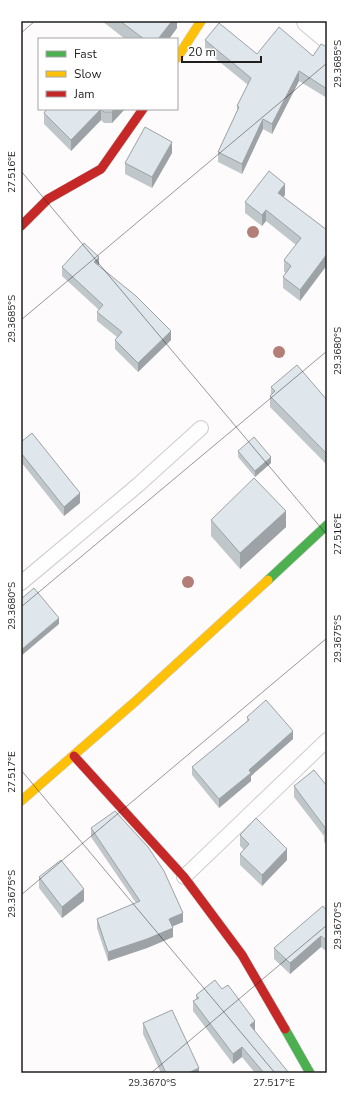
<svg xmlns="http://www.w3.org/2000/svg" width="348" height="1094" font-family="'Nunito Sans',sans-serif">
  <rect width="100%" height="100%" fill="#fdfbfb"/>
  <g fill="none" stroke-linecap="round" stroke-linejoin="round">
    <g stroke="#cecccc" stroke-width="16">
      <path id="lane" d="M 21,583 L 138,485 L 201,428
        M 184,877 L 327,740"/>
    </g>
    <g stroke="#cecccc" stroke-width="24">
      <path id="street" d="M 308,21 L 327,37"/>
    </g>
    <g stroke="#cecccc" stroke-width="10">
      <path id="fast" d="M 268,580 L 327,525
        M 285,1029 L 310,1073"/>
    </g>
    <g stroke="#cecccc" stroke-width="10">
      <path id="slow" d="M 177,58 L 201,21
        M 21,801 L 137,700 L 268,580"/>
    </g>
    <g stroke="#cecccc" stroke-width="10">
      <path id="jam" d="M 21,226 L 48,199 L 101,169 L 143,109
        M 74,756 L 184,877 L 242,955 L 285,1029"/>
    </g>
    <use href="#lane" stroke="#fffefe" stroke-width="14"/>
    <use href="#street" stroke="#fffefe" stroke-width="22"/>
    <use href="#fast" stroke="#4caf50" stroke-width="9"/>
    <use href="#slow" stroke="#ffc107" stroke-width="9"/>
    <use href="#jam" stroke="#c62828" stroke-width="9"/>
  </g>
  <g fill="#b37e76">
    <circle cx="253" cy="232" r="6"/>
    <circle cx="279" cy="352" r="6"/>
    <circle cx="188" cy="582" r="6"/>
  </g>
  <path fill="#c0c7cb" d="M 102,21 L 177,21 L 177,28 L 169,39 L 125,39 Z
    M 205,40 L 257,54 L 313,56 L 327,47 L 327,98 L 299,81 L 272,134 L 263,129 L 242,174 L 218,162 L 218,152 L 237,111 L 237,106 L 248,85 L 205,50 Z
    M 47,109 L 124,109 L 124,110 L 112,123 L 104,123 L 101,120 L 71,151 L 44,124 L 44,113 Z
    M 172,153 L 152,188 L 125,174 L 125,163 Z
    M 285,195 L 283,197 L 327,230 L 327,265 L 300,301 L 283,288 L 283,277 L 286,273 L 284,272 L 284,260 L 296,245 L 266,221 L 262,226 L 245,213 L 245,202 Z
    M 99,266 L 171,340 L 138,372 L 115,349 L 115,340 L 117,337 L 97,321 L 97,312 L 99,310 L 62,276 L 62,267 Z
    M 271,387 L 327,400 L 327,465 L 270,407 L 270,396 L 271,395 Z
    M 21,442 L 80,503 L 64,516 L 21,462 Z
    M 238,451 L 271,463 L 255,477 L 238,457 Z
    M 211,520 L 286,527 L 240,569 L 211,536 Z
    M 247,717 L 293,739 L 251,776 L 251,781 L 219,808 L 192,775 L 192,767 L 247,721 Z
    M 294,786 L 327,786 L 327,845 L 324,842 L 324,836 L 294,797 Z
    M 91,828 L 183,922 L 172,926 L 173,937 L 147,948 L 108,961 L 97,928 L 97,919 L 136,903 L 91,837 Z
    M 240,835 L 287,860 L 262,886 L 240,865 L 240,854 L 244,850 L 240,846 Z
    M 39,877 L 84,901 L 62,918 L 39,888 Z
    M 327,909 L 327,952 L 321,947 L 290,974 L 274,959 L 274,948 Z
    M 196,995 L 255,1031 L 289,1073 L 255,1073 L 242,1057 L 233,1064 L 193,1011 L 193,1001 L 196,1000 Z
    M 143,1023 L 199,1073 L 161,1073 L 143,1034 Z"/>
  <path fill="#9ca2a5" d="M 172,21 L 177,21 L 177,28 L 169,39 L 158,39 Z
    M 299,71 L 299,81 L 272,134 L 272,124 Z
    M 101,109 L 101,120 L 71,151 L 71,140 Z
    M 114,109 L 124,109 L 124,110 L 112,123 L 112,112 Z
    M 263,119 L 263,129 L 242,174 L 242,164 Z
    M 172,142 L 172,153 L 152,188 L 152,177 Z
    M 285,184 L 285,195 L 278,204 L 278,193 Z
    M 266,210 L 266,221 L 262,226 L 262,215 Z
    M 327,254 L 327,265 L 300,301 L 300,290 Z
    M 99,257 L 99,266 L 94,262 Z
    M 171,331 L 171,340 L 138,372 L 138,363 Z
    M 271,457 L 271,463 L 255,477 L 255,471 Z
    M 80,493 L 80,503 L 64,516 L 64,507 Z
    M 286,511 L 286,527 L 240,569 L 240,553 Z
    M 59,618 L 59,624 L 21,656 L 21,650 Z
    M 293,731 L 293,739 L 251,776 L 251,781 L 219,808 L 219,799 L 249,770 Z
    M 287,849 L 287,860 L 262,886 L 262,875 Z
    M 84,889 L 84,901 L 62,918 L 62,907 Z
    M 183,913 L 183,922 L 169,928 L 169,919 Z
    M 173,928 L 173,937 L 147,948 L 108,961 L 108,952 Z
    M 321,936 L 321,947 L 290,974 L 290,963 Z
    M 255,1021 L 255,1031 L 250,1035 L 250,1025 Z
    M 242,1047 L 242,1057 L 233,1064 L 233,1054 Z
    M 199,1068 L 199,1073 L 188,1073 Z"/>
  <path fill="#dfe7ec" stroke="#9ca2a5" d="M 120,21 L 172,21 L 158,39 L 144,39 Z
    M 219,23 L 257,54 L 279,27 L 313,56 L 321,44 L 327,47 L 327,89 L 299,71 L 272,124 L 263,119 L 242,164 L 218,152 L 239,107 L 237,106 L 251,78 L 205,40 Z
    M 47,109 L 114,109 L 112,112 L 104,112 L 101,109 L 71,140 L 44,113 Z
    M 145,127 L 172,142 L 152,177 L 125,163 Z
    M 269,171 L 285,184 L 278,193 L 327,230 L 327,254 L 300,290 L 283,277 L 291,266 L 284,260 L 301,238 L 266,210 L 262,215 L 245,202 Z
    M 84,243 L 99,257 L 94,262 L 136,296 L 171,331 L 138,363 L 115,340 L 122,332 L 97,312 L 103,305 L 62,267 Z
    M 297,365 L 327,400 L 327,454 L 270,396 L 275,391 L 271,387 Z
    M 32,433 L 80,493 L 64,507 L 21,453 L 21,442 Z
    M 254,437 L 271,457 L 255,471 L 238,451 Z
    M 254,478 L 286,511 L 240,553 L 211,520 Z
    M 34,588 L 59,618 L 21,650 L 21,599 Z
    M 266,700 L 293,731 L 249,770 L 251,773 L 219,799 L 192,767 L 249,720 L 247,717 Z
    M 314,770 L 327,786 L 327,834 L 324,832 L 326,829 L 294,786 Z
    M 115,811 L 148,847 L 164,871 L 183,913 L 169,919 L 173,928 L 147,939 L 108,952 L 97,919 L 140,901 L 91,828 Z
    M 256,818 L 287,849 L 262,875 L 240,854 L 249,844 L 240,835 Z
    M 61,860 L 84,889 L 62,907 L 39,877 Z
    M 323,906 L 326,910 L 327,909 L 327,941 L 321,936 L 290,963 L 274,948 Z
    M 215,980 L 222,989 L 228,985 L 255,1021 L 250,1025 L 289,1073 L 264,1073 L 242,1047 L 233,1054 L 193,1001 L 199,998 L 196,995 Z
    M 172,1010 L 199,1068 L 188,1073 L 166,1073 L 143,1023 Z"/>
  <path fill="none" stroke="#201f1e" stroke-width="1" stroke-opacity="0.45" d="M 21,33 L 35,21M 21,171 L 327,535M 21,320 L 327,63M 21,607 L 327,351M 21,770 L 275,1073M 21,895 L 327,638M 151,1073 L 327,925"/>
  <rect width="348" height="1094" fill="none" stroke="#ffffff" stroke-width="44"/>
  <rect x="38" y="38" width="140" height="72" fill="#ffffff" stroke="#a6a5a5"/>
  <rect x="46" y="51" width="20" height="6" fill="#4caf50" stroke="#a6a5a5"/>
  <text x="74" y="58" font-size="12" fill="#201f1e">Fast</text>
  <rect x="46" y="71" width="20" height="6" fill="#ffc107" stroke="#a6a5a5"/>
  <text x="74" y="78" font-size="12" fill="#201f1e">Slow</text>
  <rect x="46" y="91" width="20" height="6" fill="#c62828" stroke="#a6a5a5"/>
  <text x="74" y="98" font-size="12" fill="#201f1e">Jam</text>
  <path d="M182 56v6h79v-6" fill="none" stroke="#201f1e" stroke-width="2"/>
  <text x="188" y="56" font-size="12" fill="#201f1e" stroke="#ffffff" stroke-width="3" paint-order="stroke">20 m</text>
  <rect x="22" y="22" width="304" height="1050" fill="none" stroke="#201f1e" stroke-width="1.5"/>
  <g font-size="10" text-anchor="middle" fill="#201f1e">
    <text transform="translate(337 64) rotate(-90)" y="4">29.3685°S</text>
    <text transform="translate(11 172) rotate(-90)" y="4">27.516°E</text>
    <text transform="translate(11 319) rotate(-90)" y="4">29.3685°S</text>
    <text transform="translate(337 351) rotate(-90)" y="4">29.3680°S</text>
    <text transform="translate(337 534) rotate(-90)" y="4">27.516°E</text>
    <text transform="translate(11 606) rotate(-90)" y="4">29.3680°S</text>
    <text transform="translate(337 639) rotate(-90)" y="4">29.3675°S</text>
    <text transform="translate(11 772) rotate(-90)" y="4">27.517°E</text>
    <text transform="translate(11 894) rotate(-90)" y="4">29.3675°S</text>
    <text transform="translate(337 926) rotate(-90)" y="4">29.3670°S</text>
    <text x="152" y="1086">29.3670°S</text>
    <text x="274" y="1086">27.517°E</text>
  </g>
</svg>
